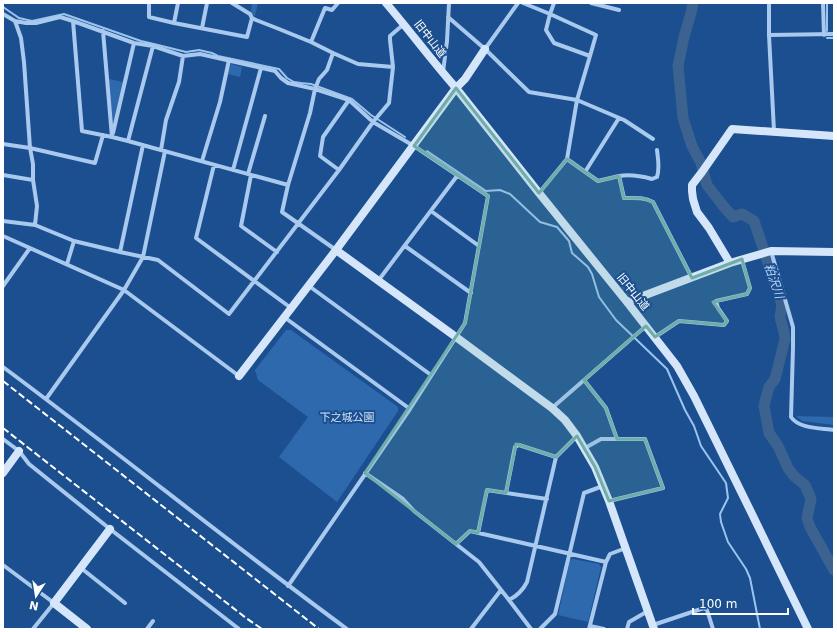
<svg xmlns="http://www.w3.org/2000/svg" width="837" height="632" font-family="'DejaVu Sans','Noto Sans JP',sans-serif">
  <rect width="100%" height="100%" fill="#1b4f8f"/>
  <path fill="#2e69ad" d="M 252,3 L 258,3 L 255,16 L 253,15 L 251,11 Z
    M 231,64 L 242,67 L 240,77 L 228,74 Z
    M 109,79 L 123,82 L 113,125 Z
    M 286,330 L 291,330 L 398,407 L 398,411 L 337,502 L 279,457 L 308,417 L 258,380 L 255,370 Z
    M 796,416 L 834,417 L 834,425 L 802,421 Z
    M 573,559 L 599,564 L 601,567 L 588,622 L 558,615 L 570,560 Z"/>
  <g fill="none" stroke-linecap="round" stroke-linejoin="round">
    <path stroke="#9cc4f0" stroke-width="2" d="M 827,3 L 827,31
      M 3,7 L 19,18 L 32,21 L 64,14 L 141,41 L 158,45 L 186,52 L 199,50 L 212,53 L 218,56 L 279,69 L 287,78 L 294,82 L 301,83 L 311,84 L 352,99 L 371,115 L 405,137
      M 827,38 L 834,38
      M 427,151 L 486,191 L 500,190 L 510,194 L 540,222 L 557,227 L 569,241 L 572,253 L 588,267 L 592,274 L 599,297 L 616,320 L 667,369 L 685,410 L 694,426 L 701,446 L 726,483 L 728,498 L 720,514 L 721,522 L 728,542 L 746,569 L 750,578 L 760,629"/>
    <path stroke="#3c6290" stroke-width="11" d="M 693,3 L 691,13 L 684,37 L 678,66 L 683,118 L 692,146 L 701,163 L 707,185 L 724,207 L 733,217 L 742,214 L 754,221 L 782,305 L 780,317 L 784,332 L 785,339 L 775,379 L 769,387 L 766,398 L 764,406 L 766,417 L 769,433 L 778,446 L 788,468 L 794,476 L 805,485 L 811,499 L 807,518 L 810,527 L 834,570"/>
    <path stroke="#a9c9ee" stroke-width="4" d="M 149,3 L 149,17 L 174,23 L 178,3
      M 232,3 L 250,14 L 252,18 L 256,20 L 279,29 L 311,42 L 333,53 L 358,64 L 393,67
      M 523,3 L 550,14 L 546,30 L 554,43 L 590,56 L 577,100 L 567,159 L 539,193
      M 554,3 L 550,14 L 596,35 L 590,56
      M 591,3 L 619,10
      M 769,3 L 769,35 L 774,131
      M 823,3 L 824,35
      M 3,14 L 15,21 L 26,23 L 36,23 L 60,17 L 73,21 L 134,43 L 153,46 L 183,56 L 200,54 L 275,71 L 281,78 L 288,83 L 315,89 L 349,100 L 373,122 L 414,146 L 488,196 L 465,323 L 410,409 L 288,586
      M 448,17 L 485,49 L 529,92 L 577,100 L 624,120 L 653,139
      M 15,21 L 21,38 L 24,62 L 30,148 L 33,164 L 33,180 L 37,206 L 35,225
      M 73,21 L 82,131 L 112,137 L 128,141 L 288,185
      M 174,23 L 247,37 L 252,18
      M 202,28 L 207,3
      M 103,31 L 112,137
      M 769,35 L 834,34
      M 311,42 L 325,8 L 332,10 L 338,3
      M 485,49 L 518,3
      M 333,53 L 327,70 L 319,79 L 315,89 L 310,113 L 288,185 L 282,212 L 336,250
      M 443,72 L 447,41 L 449,3
      M 113,133 L 134,43
      M 128,141 L 153,46
      M 3,144 L 30,148 L 95,163 L 103,135
      M 161,150 L 166,120 L 179,82 L 183,56
      M 567,159 L 598,181 L 619,176 L 624,198 C 634,198 644,197 653,202 L 692,278
      M 202,161 L 220,102 L 229,60
      M 214,165 L 196,238 L 291,308
      M 233,170 L 261,68
      M 339,170 L 320,156 L 323,137 L 349,100
      M 585,172 L 619,118
      M 248,174 L 265,116
      M 3,175 L 33,180
      M 251,175 L 241,226 L 277,252
      M 619,176 C 631,174 641,176 652,179 L 657,177 C 660,168 658,159 657,150
      M 431,211 L 479,246
      M 3,221 L 35,225 L 74,241 L 120,252 L 158,260 L 229,314 L 339,170 L 373,122 L 389,103 L 393,67 L 390,40 L 390,36 L 404,24
      M 3,236 L 124,290 L 239,376
      M 405,246 L 471,293
      M 771,251 L 793,327 L 793,348 L 791,417 C 799,429 821,428 834,430
      M 120,252 L 143,145
      M 67,264 L 74,241
      M 378,281 L 457,176
      M 3,286 L 30,248
      M 309,286 L 431,375
      M 284,317 L 410,409
      M 655,337 L 679,321 L 724,325 L 727,321 L 718,308 L 716,301 L 747,294 L 750,288 L 742,260
      M 3,367 C 119,453 231,544 347,629
      M 584,380 L 606,408 L 617,439
      M 46,399 L 124,290 L 143,257 L 165,151
      M 552,408 L 646,326
      M 3,439 L 19,451 L 29,464 L 110,529 L 239,629
      M 585,448 L 601,439 L 645,439 L 663,488 L 609,501
      M 365,473 L 403,499 L 414,511 L 456,544 L 479,562 L 509,600 L 531,629
      M 506,493 L 515,447 L 519,445 L 556,457
      M 478,533 L 487,490 L 547,499
      M 456,544 L 470,531 L 606,562
      M 3,565 L 54,603 L 33,629
      M 81,568 L 125,603
      M 509,600 C 517,596 523,590 527,582 L 556,457 L 577,436
      M 653,625 L 704,608 L 707,610 L 713,629
      M 590,626 L 604,629
      M 147,629 L 153,621
      M 471,629 L 501,590
      M 540,629 L 555,614 L 584,493 L 603,486
      M 589,629 L 606,562 L 610,554 L 626,548
      M 627,629 L 629,622 L 648,611"/>
    <path stroke="#d6e6fa" stroke-width="8" d="M 386,3 C 410,31 432,61 456,88 L 539,193 L 627,302 L 677,366 L 694,396 L 752,514 L 808,629
      M 336,250 L 456,337 L 552,408 L 565,420 L 577,436 L 595,467 L 609,501 L 654,629
      M 730,263 L 709,228 L 697,212 L 693,199 L 692,191 L 692,185 L 702,172 L 732,129 L 834,136
      M 627,302 L 730,263 L 771,251 L 834,252
      M 239,376 L 336,250 L 456,88 L 465,79 L 485,49
      M 3,473 L 19,451
      M 87,629 L 54,603 L 110,529"/>
    <path stroke="#fff" stroke-width="2" stroke-dasharray="7 3" stroke-linecap="butt" d="M 3,381 L 319,629
      M 3,428 L 246,618 L 262,629"/>
  </g>
  <path fill="#6fada8" fill-opacity="0.2" stroke="#6fada8" stroke-width="3" stroke-linejoin="round" d="M 456,88 L 539,193 L 567,159 L 598,181 L 619,176 L 624,198 L 642,198 L 653,202 L 692,278 L 742,259 L 750,288 L 747,294 L 713,302 L 727,321 L 724,325 L 679,321 L 655,337 L 646,326 L 584,380 L 606,408 L 617,439 L 645,439 L 663,488 L 609,501 L 595,467 L 577,436 L 556,457 L 516,444 L 506,493 L 487,490 L 478,533 L 470,531 L 456,544 L 365,473 L 465,323 L 488,196 L 414,146 Z"/>
  <g text-anchor="middle" dominant-baseline="central" stroke-width="4" stroke-linejoin="round" paint-order="stroke">
    <g font-size="11" fill="#fff" stroke="#1b4f8f">
      <text transform="translate(430 39) rotate(52)">旧中山道</text>
      <text transform="translate(633 292) rotate(51)">旧中山道</text>
    </g>
    <g font-size="11" fill="#cfe3fa" stroke="#1b4f8f">
      <text x="347" y="417">下之城公園</text>
    </g>
    <g font-size="12" font-style="italic" fill="#b5d3f5" stroke="#1b4f8f">
      <text transform="translate(774 281) rotate(71)">粕沢川</text>
    </g>
  </g>
  <rect width="837" height="632" fill="none" stroke="#ffffff" stroke-width="8"/>
  <g transform="translate(36 596) rotate(192)" stroke="#1b4f8f" stroke-width="3" paint-order="stroke">
  <path d="M0-3L7 15L0 10L-7 15Z" fill="#ffffff"/>
  <text y="-6" font-size="11" font-weight="bold" text-anchor="middle" fill="#ffffff">N</text>
  </g>
  <path d="M693 608v6h95v-6" fill="none" stroke="#ffffff" stroke-width="2"/>
  <text x="699" y="608" font-size="12" fill="#ffffff" stroke="#1b4f8f" stroke-width="3" paint-order="stroke">100 m</text>
</svg>
